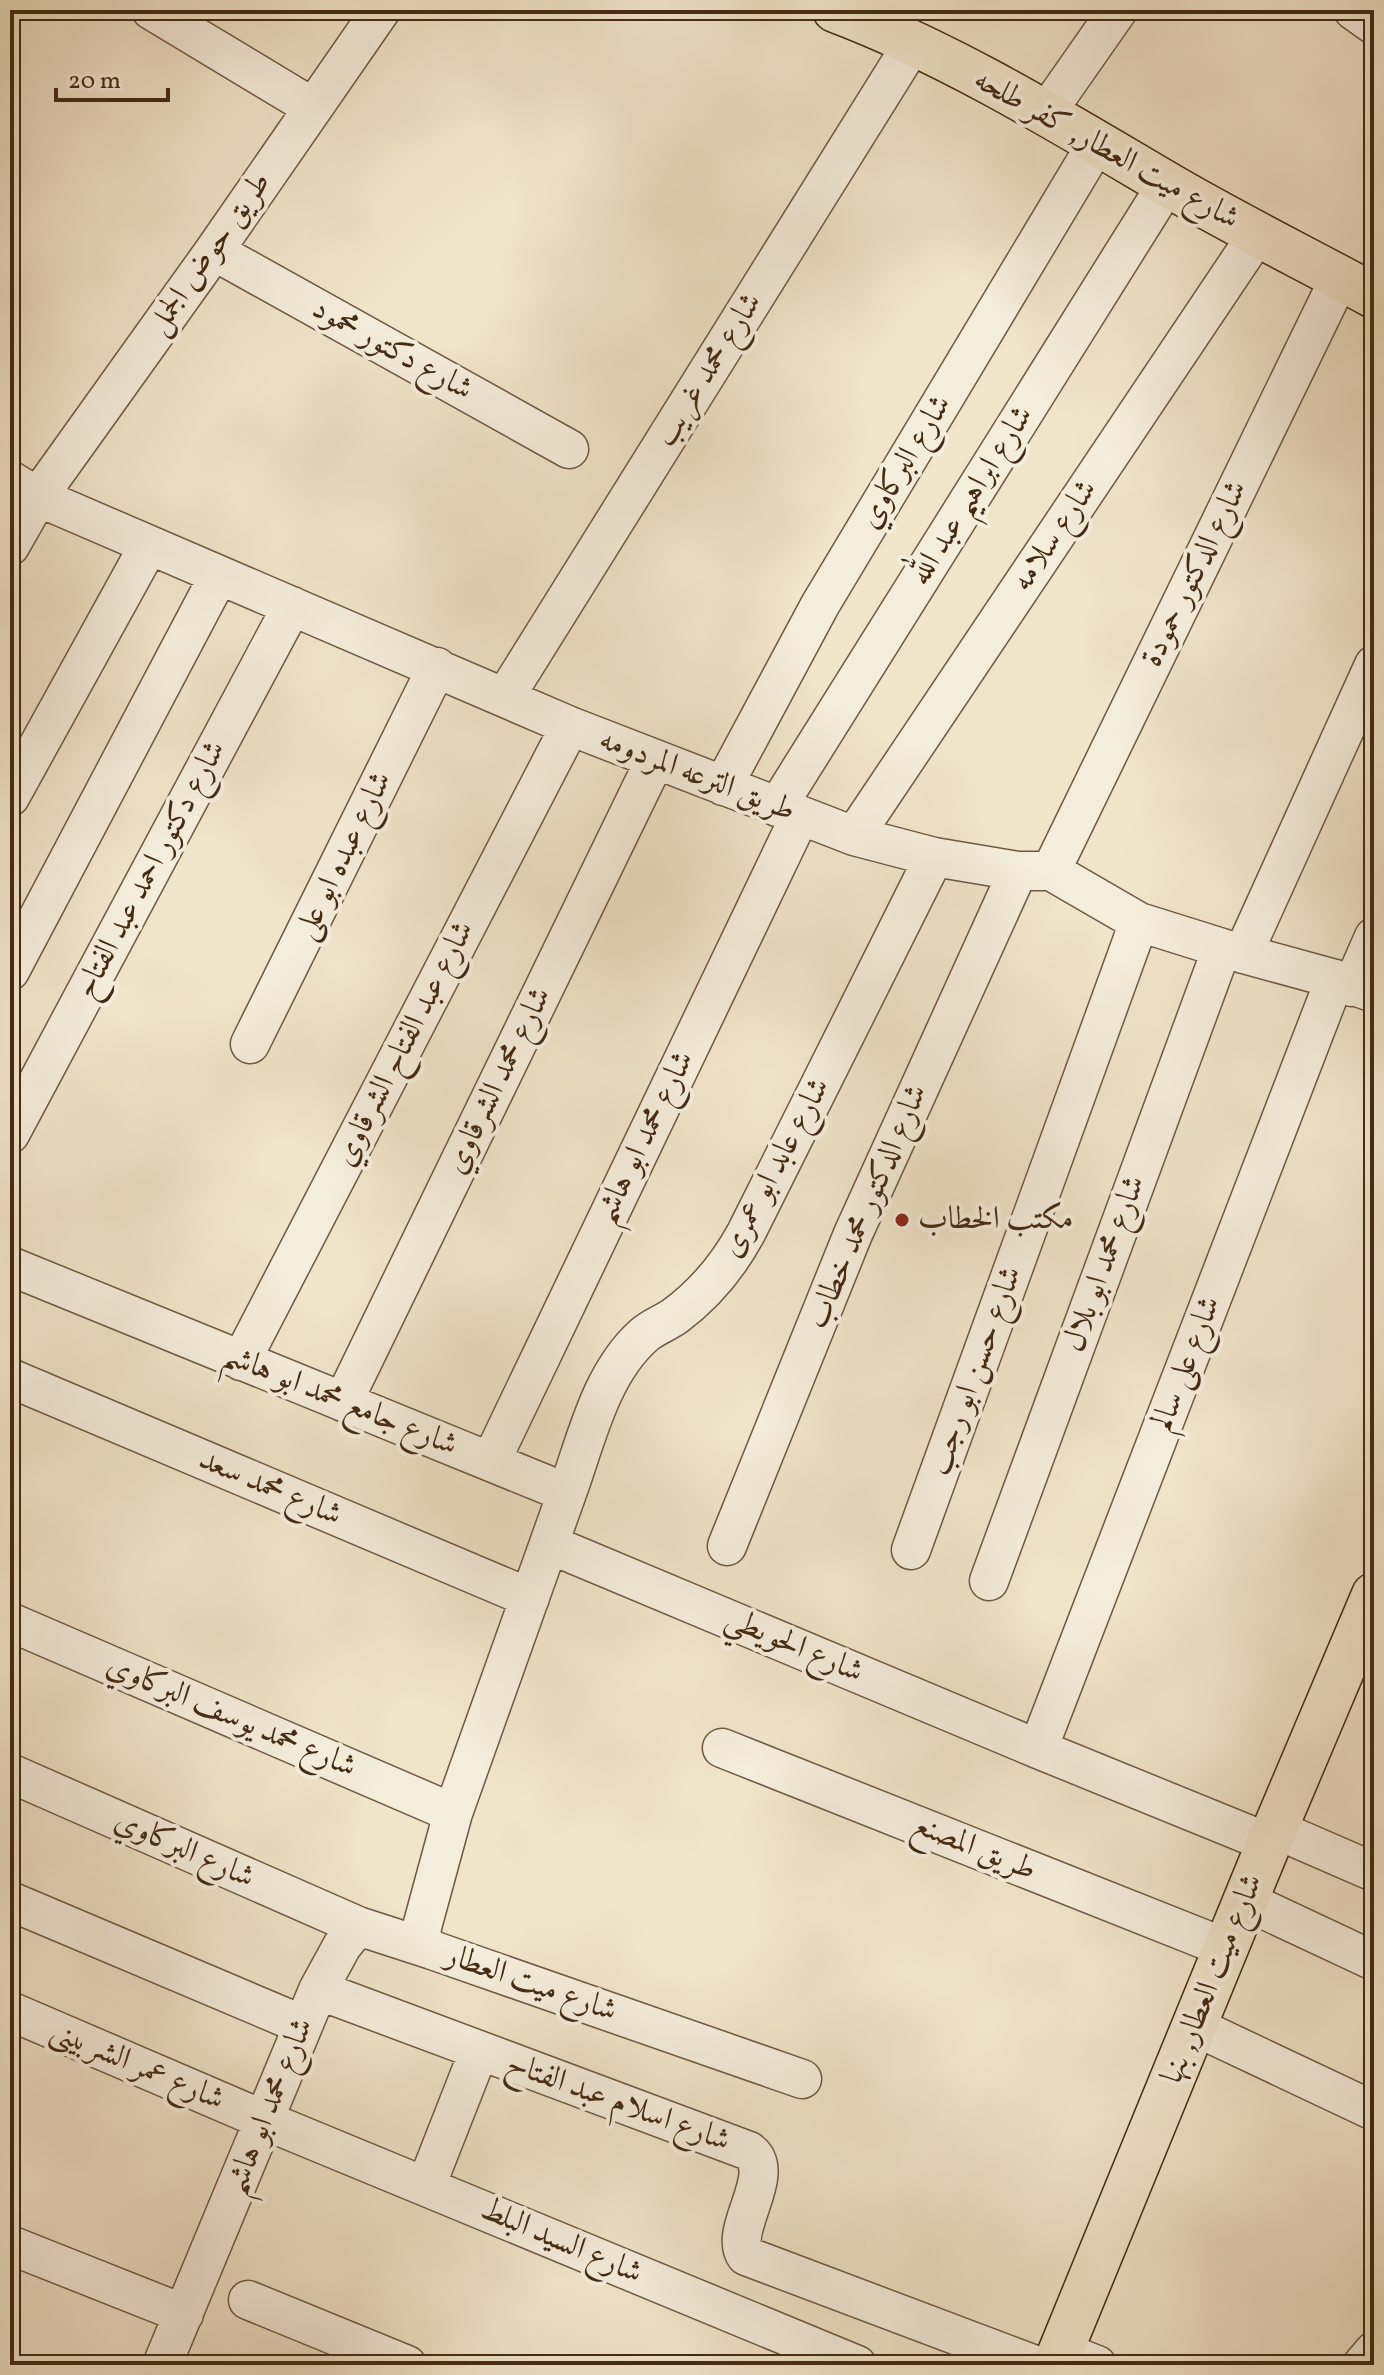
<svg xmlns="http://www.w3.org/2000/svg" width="1384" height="2375" font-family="Vollkorn,Amiri,serif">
  <rect width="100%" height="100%" fill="#f0e4c9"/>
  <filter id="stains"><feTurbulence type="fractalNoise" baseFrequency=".0025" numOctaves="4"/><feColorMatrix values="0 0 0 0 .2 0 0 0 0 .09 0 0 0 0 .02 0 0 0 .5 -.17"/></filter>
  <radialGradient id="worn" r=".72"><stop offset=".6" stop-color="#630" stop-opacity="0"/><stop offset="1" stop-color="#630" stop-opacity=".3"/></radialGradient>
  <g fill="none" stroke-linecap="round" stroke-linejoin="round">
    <g stroke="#6e5940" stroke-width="41">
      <path id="minor" d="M 151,10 L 312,107
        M 1353,10 L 1374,25
        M 1046,113 L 1118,10
        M 214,251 L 569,449
        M 10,480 L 38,497 L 570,726 L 854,836 L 934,857 L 1018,871 L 1051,871 L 1139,922 L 1222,948 L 1335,979 L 1374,993
        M 10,546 L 38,497 L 214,251 L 381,10
        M 505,697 L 913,43
        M 723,786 L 820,605 L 1097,143
        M 10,797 L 149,545
        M 777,807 L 1167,184
        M 854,836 L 1257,235
        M 1051,871 L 1340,277
        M 1243,954 L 1374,665
        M 10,971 L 219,575
        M 1352,987 L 1374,937
        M 250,1044 L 437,667
        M 10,1134 L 292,606
        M 10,1266 L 567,1493 L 453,1813 L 422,1927 C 421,1938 422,1945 432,1950 L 802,2079
        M 241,1361 L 570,726
        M 10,1378 L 530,1598
        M 343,1402 L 655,760
        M 491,1461 L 800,816
        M 567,1493 C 586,1441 600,1374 644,1335 C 653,1327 665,1323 675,1316 C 706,1293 728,1266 746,1233 L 934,857
        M 549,1544 L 1038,1749 L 1269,1843
        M 727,1546 L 853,1234 L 1018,871
        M 911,1550 L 1139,922
        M 989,1581 L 1222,948
        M 10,1622 L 453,1813
        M 722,1748 L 1226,1948
        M 1038,1749 L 1335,979
        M 10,1773 L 358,1926
        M 1275,1829 L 1374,1872
        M 10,1901 L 303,2025
        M 1246,1901 L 1374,1961
        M 318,1990 L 749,2151 C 779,2174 727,2230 746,2256 L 1035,2365
        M 10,2011 L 264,2120 L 857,2365
        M 1194,2026 L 1374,2111
        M 426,2186 L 479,2051
        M 10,2245 L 184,2314
        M 248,2300 L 407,2365
        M 1061,2351 L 1097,2365
        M 162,2365 L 318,1990 L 342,1946 L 358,1926 L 432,1950
        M 1362,2365 L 1374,2351"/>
    </g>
    <g stroke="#432b12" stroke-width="47">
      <path id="major" d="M 835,10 C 951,54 1058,120 1165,183 C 1233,223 1304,258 1374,296
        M 1055,2365 L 1269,1843 L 1374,1595"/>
    </g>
    <use href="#minor" stroke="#f5eddc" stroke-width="38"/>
    <use href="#major" stroke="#f0e4c9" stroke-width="44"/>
  </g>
  <circle fill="#8f2418" stroke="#f5eddc" stroke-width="3" cx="902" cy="1220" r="8"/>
  <g text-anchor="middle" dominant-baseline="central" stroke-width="8" stroke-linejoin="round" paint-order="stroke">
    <g font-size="32" fill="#432b12" stroke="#f5eddc">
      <text transform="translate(1106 150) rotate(29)">شارع ميت العطار, كفر طلحه</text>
      <text transform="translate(210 254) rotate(-55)">طريق حوض الجمل</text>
      <text transform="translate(392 350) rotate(29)">شارع دكتور محمود</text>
      <text transform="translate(709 370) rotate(-58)">شارع محمد غريب</text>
      <text transform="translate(906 462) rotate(-59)">شارع البركاوي</text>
      <text transform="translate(972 496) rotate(-58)">شارع ابراهيم عبد الله</text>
      <text transform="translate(1055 536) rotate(-56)">شارع سلامه</text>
      <text transform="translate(1195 574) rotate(-64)">شارع الدكتور حمودة</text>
      <text transform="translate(697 776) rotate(21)">طريق الترعه المردومه</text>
      <text transform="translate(344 856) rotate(-64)">شارع عبده ابو على</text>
      <text transform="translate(151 870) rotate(-62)">شارع دكتور احمد عبد الفتاح</text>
      <text transform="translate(405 1044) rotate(-63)">شارع عبد الفتاح الشرقاوي</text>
      <text transform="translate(499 1081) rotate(-64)">شارع محمد الشرقاوي</text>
      <text transform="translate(645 1138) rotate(-64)">شارع محمد ابو هاشم</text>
      <text transform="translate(776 1168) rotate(-62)">شارع عابد ابو عمرى</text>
      <text transform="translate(868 1207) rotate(-67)">شارع الدكتور محمد خطاب</text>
      <text transform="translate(1105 1264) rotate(-70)">شارع محمد ابو بلال</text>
      <text transform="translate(1187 1364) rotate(-69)">شارع على سالم</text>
      <text transform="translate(976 1371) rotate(-70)">شارع حسن ابو رجب</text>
      <text transform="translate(340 1401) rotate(22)">شارع جامع محمد ابو هاشم</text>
      <text transform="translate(270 1488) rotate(23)">شارع محمد سعد</text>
      <text transform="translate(794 1646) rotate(23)">شارع الحويطي</text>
      <text transform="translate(231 1717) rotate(23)">شارع محمد يوسف البركاوي</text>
      <text transform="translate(974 1848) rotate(22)">طريق المصنع</text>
      <text transform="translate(184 1850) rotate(24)">شارع البركاوي</text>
      <text transform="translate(1213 1979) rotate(-68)">شارع ميت العطار, بنها</text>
      <text transform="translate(531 1984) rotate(19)">شارع ميت العطار</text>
      <text transform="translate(137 2066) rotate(23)">شارع عمر الشربينى</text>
      <text transform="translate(618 2103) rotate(20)">شارع اسلام عبد الفتاح</text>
      <text transform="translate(270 2107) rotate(-68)">شارع محمد ابو هاشم</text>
      <text transform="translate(561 2242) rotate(23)">شارع السيد البلط</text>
    </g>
    <g font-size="32" fill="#432b12" stroke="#f5eddc" text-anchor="start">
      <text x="918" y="1220">مكتب الخطاب</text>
    </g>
  </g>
  <rect width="1384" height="2375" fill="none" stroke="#f0e4c9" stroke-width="40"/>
  <rect x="12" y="12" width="1360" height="2351" fill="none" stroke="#432b12" stroke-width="4"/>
  <rect x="20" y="20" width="1344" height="2335" fill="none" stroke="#432b12" stroke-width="2"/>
  <path d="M56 88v12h112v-12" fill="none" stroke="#432b12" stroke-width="4"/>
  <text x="68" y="88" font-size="24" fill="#432b12" stroke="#f5eddc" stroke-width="6" paint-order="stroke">20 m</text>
  <rect width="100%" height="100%" filter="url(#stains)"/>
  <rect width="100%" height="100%" fill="url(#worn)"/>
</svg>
